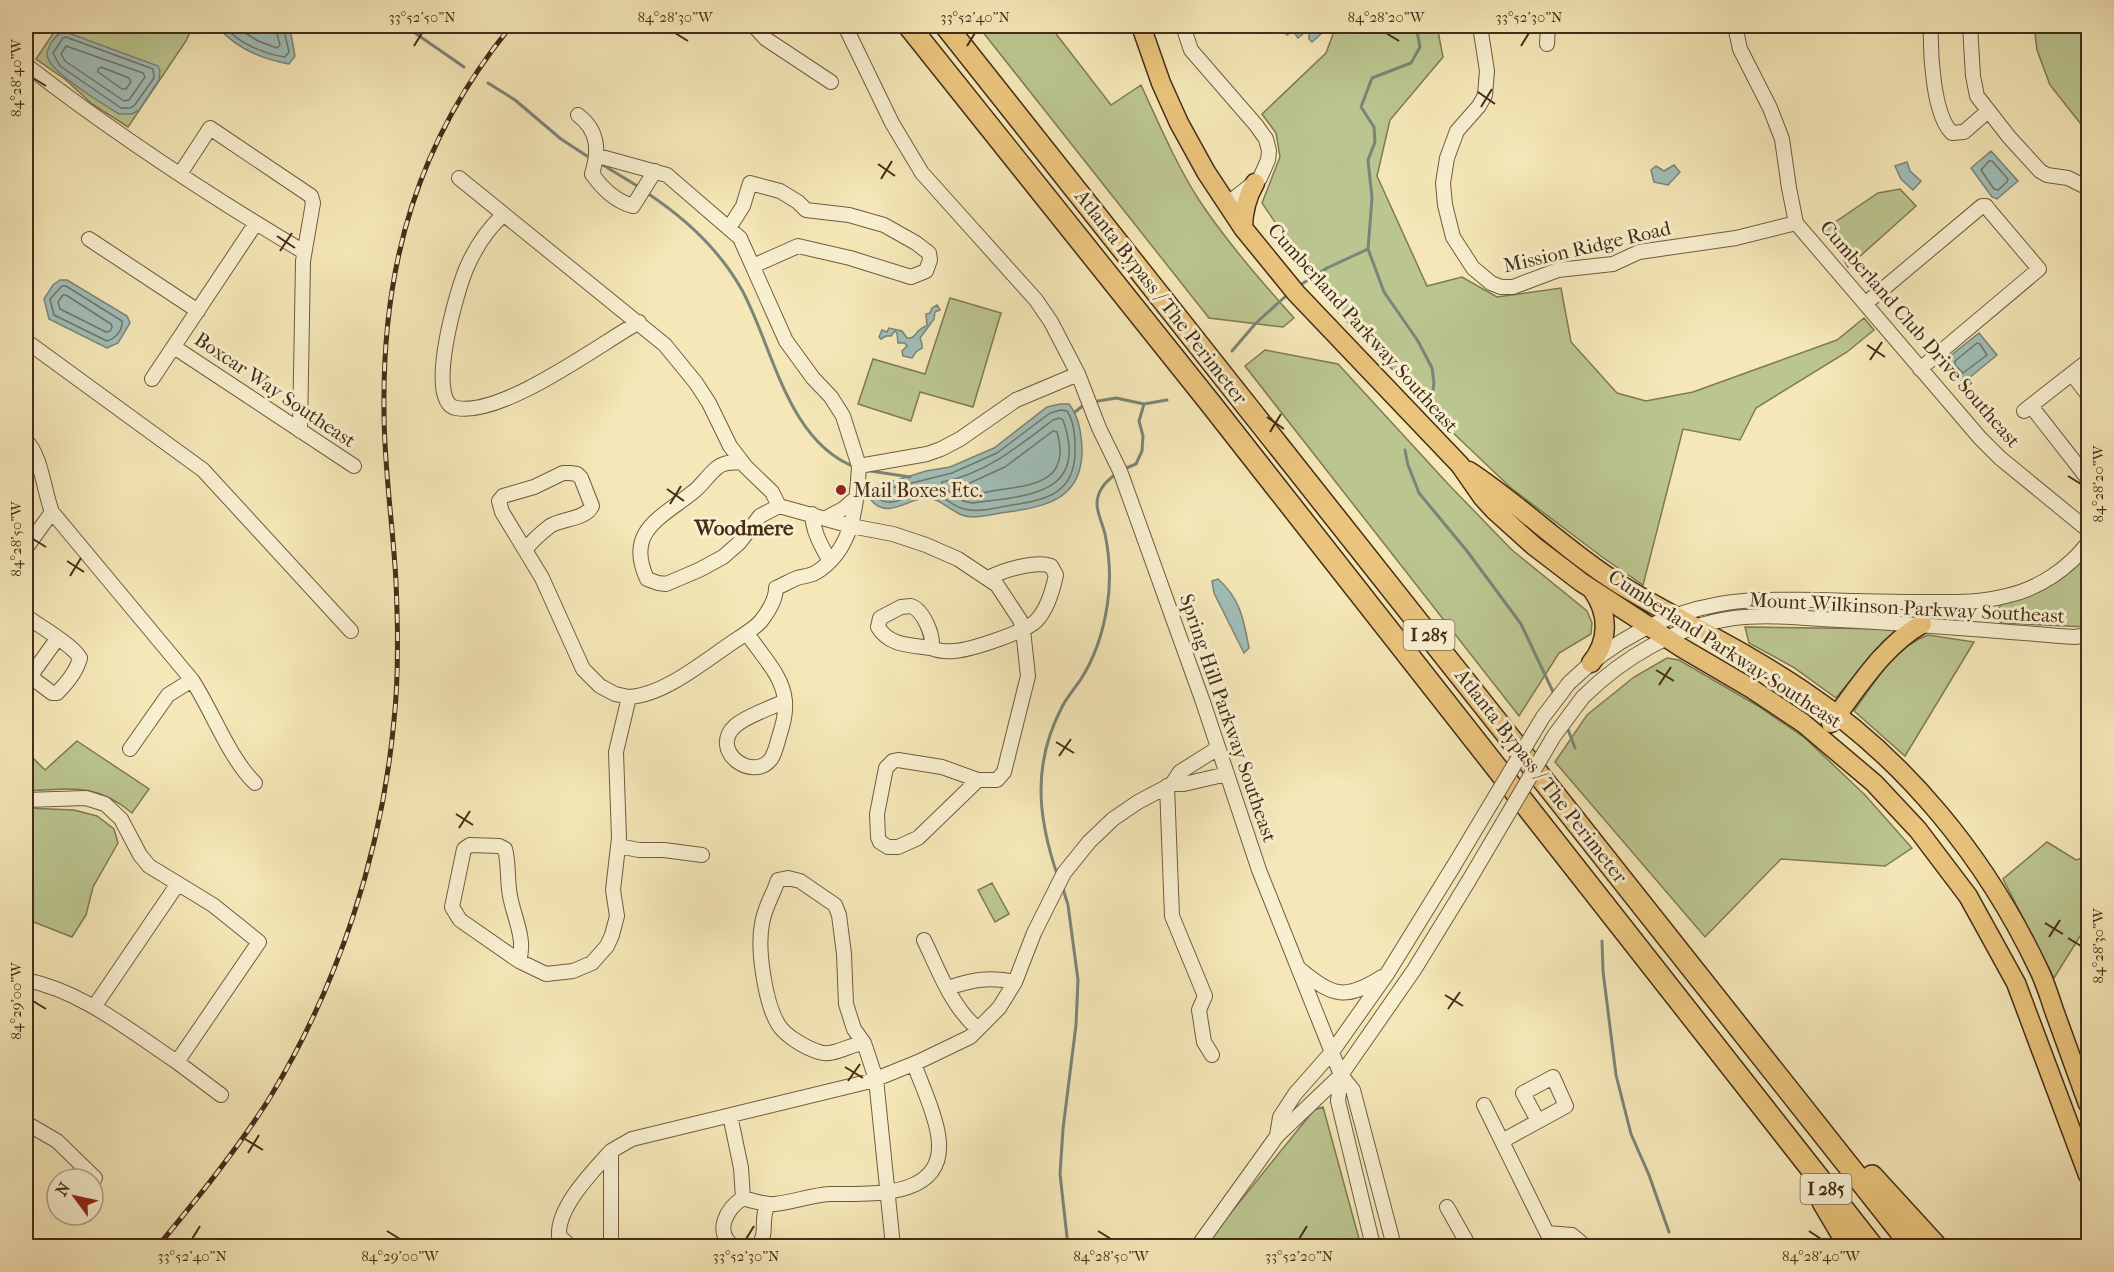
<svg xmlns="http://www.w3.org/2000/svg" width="2114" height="1272" font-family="'IM FELL French Canon',serif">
  <rect width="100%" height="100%" fill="#f5e7b7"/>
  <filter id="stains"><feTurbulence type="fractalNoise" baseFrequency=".00333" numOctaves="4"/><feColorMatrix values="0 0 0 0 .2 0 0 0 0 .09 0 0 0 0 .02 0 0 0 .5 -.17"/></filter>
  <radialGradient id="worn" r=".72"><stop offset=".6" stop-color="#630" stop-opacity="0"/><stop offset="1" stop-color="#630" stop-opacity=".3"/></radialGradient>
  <path fill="#bbc58f" stroke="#807953" stroke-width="1.5" d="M 58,26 L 193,26 L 186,41 L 128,127 L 92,104 L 66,80 L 36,59 Z
    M 978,26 L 1050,26 L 1111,105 L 1141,85 C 1159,124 1176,164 1199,200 C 1227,242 1260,280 1294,318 L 1283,327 L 1209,318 Z
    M 1336,26 L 1437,26 L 1443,57 L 1390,120 L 1377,176 L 1427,286 L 1462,277 L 1497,297 L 1561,288 L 1571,342 L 1617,393 L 1646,401 L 1693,392 L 1837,340 L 1864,318 L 1874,330 L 1847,352 L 1756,408 L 1740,440 L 1683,429 L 1643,585 L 1602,557 L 1511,488 L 1448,428 L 1332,306 L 1262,203 L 1280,157 L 1276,133 L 1262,114 L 1326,53 Z
    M 2034,26 L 2088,26 L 2088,133 L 2050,85 L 2037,50 Z
    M 1900,189 L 1916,206 L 1848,267 L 1825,229 L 1878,193 Z
    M 950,298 L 1001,313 L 973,407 L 920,392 L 911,421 L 858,404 L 873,359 L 925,374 Z
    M 1265,350 L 1338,364 L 1449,485 L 1512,550 L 1587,611 L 1592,623 L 1591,634 L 1559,653 L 1519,716 L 1245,366 Z
    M 2088,555 L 2088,627 L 2001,623 L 1997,618 C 1997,613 1997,608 2001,605 C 2008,600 2021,600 2029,596 C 2053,587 2070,573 2088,555 Z
    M 1745,627 L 1893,629 L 1895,634 L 1877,648 L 1836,698 L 1793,667 L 1749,643 Z
    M 1928,635 L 1974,642 L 1905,756 L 1854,711 C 1875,682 1893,648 1928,635 Z
    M 1667,658 L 1679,660 L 1758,706 L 1805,738 L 1865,795 L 1912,848 L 1885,866 L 1781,859 L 1705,937 L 1555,762 L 1587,715 L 1634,677 Z
    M 77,741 L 149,789 L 132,813 C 96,782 70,789 26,791 L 26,751 L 45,770 Z
    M 26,808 L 74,810 L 97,816 L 114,829 L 118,843 L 93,887 L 86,915 L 72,937 L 26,919 Z
    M 2047,842 L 2076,860 L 2088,856 L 2088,938 L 2082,933 L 2054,978 L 2003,879 Z
    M 992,883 L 1009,914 L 995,922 L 978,890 Z
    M 1323,1107 L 1361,1246 L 1204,1246 L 1314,1110 Z"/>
  <path fill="#a0beb8" stroke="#7b8478" stroke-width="1.5" d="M 217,26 L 287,26 L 291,34 L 295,56 L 289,64 C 262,59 235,48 217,26 Z
    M 1285,26 L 1314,26 L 1321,34 L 1312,42 L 1309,39 L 1309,34 L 1302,27 L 1300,29 L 1304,33 L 1298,38 L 1293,31 L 1287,35 L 1282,28 Z
    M 63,31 L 158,66 L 160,71 L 159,80 L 139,110 L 132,114 L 119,114 C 104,105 54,74 48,59 C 44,49 55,36 63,31 Z
    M 1991,151 L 2018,181 L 1997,199 L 1992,197 L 1971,168 Z
    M 1907,162 L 1910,171 L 1921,181 L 1913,190 L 1901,179 L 1895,166 Z
    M 1674,165 L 1680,172 L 1668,185 L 1654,182 L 1651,170 L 1656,166 L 1664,171 Z
    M 60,280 L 67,280 L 127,316 L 130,323 L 118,343 L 107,348 L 49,319 L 44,299 L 53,285 Z
    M 937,305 L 940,310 L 935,312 L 934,319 L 920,338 L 922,344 L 922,348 L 916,352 L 912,358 L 903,356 L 902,351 L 907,346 L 905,343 L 898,343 L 897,333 L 895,331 L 891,336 L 886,336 L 881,339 L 879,337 L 882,330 L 887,332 L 889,328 L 902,331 L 907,338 C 916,339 915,332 921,329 C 923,327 925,327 927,325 L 926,314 L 930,313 L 932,308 Z
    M 1979,333 L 1997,355 L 1963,383 L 1948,366 L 1949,357 Z
    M 1060,404 L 1069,404 C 1079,417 1081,432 1082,448 C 1083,497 1050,506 1008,512 C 997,513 984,517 972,517 C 954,517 943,498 926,498 C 907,499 887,520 871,500 L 871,493 L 878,486 L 926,471 L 950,467 L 994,448 L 1047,407 Z
    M 1218,579 C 1240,598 1244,620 1249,648 L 1244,653 L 1214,593 L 1212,581 Z"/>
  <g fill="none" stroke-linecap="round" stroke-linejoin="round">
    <path stroke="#727668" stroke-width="1.5" d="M 224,26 C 238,43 264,54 285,57 L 289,52 L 283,26
      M 234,26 L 258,41 L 277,48 L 280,45 L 275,26
      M 66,37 L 153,69 L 154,78 L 134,106 L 130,108 L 121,108 L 60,66 L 53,53 L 63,38 Z
      M 66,46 L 143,73 L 145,77 L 129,100 L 124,101 L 65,61 L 61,54 Z
      M 101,67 L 129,78 L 131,82 L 126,89 L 122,89 L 98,72 L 98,69 Z
      M 1989,161 L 1992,161 L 2008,179 L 2007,182 L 1998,190 L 1994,189 L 1981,170 Z
      M 62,286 L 66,286 L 122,321 C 123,330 115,339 107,341 L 54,315 L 50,299 Z
      M 63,295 L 66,295 L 111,324 L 112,327 L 110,331 L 106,332 L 60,309 L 58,302 Z
      M 1977,343 L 1980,344 L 1987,355 L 1963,373 L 1955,365 L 1955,361 Z
      M 1061,410 L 1067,411 C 1074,421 1075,434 1075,446 C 1077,495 1046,500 1006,506 C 995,508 981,512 970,510 C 952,509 942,491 924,492 C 907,493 894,510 877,498 L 877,495 L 888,489 L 952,473 L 997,453 L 1050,413 Z
      M 1060,418 L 1063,420 C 1090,496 1025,496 972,503 L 963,501 L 941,486 L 942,482 C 985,474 1019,446 1053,420 Z
      M 1053,431 L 1057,432 C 1071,481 1035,485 998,490 C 986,492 972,497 962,490 L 963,486 L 1005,467 Z"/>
    <path stroke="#7b8478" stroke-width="3" d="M 400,26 L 415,33 L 464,67
      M 1416,26 L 1420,47 L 1411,63 L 1372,78 L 1361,107 L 1374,127 L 1375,142 L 1368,160 L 1372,198 L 1368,249 L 1384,292 L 1418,341 L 1432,368 L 1434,383 L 1432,397
      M 488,83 L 515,100 L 561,139 L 590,158
      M 598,162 L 639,187
      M 647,193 C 685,218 719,249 742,290 C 773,347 787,441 855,467
      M 1297,287 L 1327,268 L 1368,249
      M 1232,351 L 1256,323 L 1287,295
      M 1092,402 L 1116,398 L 1144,404 L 1167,400
      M 1075,412 L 1085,404
      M 1405,450 L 1408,465 L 1419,493 L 1467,551 L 1521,624 L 1555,696
      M 1124,469 L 1136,464 L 1142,451 L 1143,436 L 1139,421 L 1144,404
      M 864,470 L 910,477
      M 1567,727 L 1575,748
      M 1058,877 C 1037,816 1032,763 1063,705 C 1068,696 1075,688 1081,679 C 1095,657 1103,632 1107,607 C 1111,583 1110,558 1105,534 C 1103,525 1097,513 1097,504 C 1097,491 1106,481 1116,474
      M 1062,885 L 1068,905 L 1078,980 L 1076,1025 L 1063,1129 L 1060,1174 L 1068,1246
      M 1602,941 L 1603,971 L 1616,1075 L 1631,1134 L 1649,1175 L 1669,1232"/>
    <g stroke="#705c3f" stroke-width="16">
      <path id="minor" d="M 754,26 L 766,39 L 831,82
        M 845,26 L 892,123 L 922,173 L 1036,300 L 1051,322 L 1078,374 L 1099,428 L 1120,471 L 1203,702 L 1259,870 L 1341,1075 L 1353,1090 L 1394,1246
        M 1183,26 L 1191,50 L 1256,125 L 1266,139 L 1269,151 L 1268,160 L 1260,178 L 1227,204
        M 1480,26 L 1487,71 L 1485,95 L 1479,106 L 1457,131 L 1447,158 L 1443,183 L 1445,205 L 1453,237 L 1473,268 L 1491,283 L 1501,287 L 1513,287 L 1558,270 L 1613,264 L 1639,252 L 1736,238 L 1796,223
        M 1735,26 L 1740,49 L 1770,108 L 1782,139 L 1789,188 L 1796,223 L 1980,438 L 2000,458 L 2088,530
        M 1931,26 C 1930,52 1933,115 1952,133 L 1964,132 L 1988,111
        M 1970,26 L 1973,76 L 1977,96 L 2009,137 L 2040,171 L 2047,175 L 2068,178 L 2088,188
        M 1547,44 L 1548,26
        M 26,65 C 114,133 208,195 304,252
        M 578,115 C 599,131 599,151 592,174 C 603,189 615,201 633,206 L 655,171
        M 598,156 L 667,175 L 740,238 L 786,341 L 813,378 L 831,397 L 843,416 L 859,466
        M 180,174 L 210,128 L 311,196 L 313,203 L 303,261 L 300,431
        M 459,178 L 665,345 L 696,383 L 709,403 L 730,446 L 746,467 L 772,492 L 779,506 L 851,526 L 893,534 L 926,545 L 958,559 L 997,585 L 1020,620 L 1023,630 L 1028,676 L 1004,772 L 997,780 L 978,780
        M 503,215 C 487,230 476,246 467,267 C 458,286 424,402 456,408 C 502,417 597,346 639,322
        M 729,228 L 743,206 L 750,183 L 780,191 L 798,202 L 806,210 L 849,215 L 884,225 L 916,243 L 929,253 L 930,260 L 926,271 L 911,277 L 850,258 L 798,246 L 753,266
        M 89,239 L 198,311
        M 1865,304 L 1982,206 L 1986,206 L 1989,210 L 2039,269 L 1920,369
        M 26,341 L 203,470 L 351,631
        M 174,347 L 354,466
        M 2072,374 L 2088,395
        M 152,379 L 256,223
        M 2031,406 L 2088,479
        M 2024,411 L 2088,361
        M 26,441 C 41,454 44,492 52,512 L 26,548
        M 742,462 C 736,463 729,462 724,464 C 714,466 702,486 693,492 C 661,518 625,531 647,579 L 658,583 L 666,584 L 699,570 L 723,557 L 739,543 L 760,516 L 779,506
        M 52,512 L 192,680 C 213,712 229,758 255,783
        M 812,514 C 813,532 821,545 829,560
        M 826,518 L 843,509 L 857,497
        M 525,550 C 532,541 541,533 550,526 C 562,518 585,520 592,506 L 581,478 L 577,474 L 570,473 L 563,473 L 534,487 L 503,496 L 499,501 L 502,512 L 542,578 L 583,669 L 600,686 L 615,694 L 629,697
        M 911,606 C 923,610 935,637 931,648 C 911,645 889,646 878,627 L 880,618 L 901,607 Z
        M 26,616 C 39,626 73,645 80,658 C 77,670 66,684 57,693 L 52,693 L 32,678 L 34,671 L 57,639
        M 747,633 C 760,654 783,675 785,701
        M 931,648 C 939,651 946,652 954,651 C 971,650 1025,632 1036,621 C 1047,610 1053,589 1056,575 L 1051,566 C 1035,560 1002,571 988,578
        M 1569,683 C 1611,642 1662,614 1720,604 C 1753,598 1786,600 1820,600 C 1854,601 1889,602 1924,602 C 1952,602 1979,603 2006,596 C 2038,589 2068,569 2088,543
        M 1583,697 C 1624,657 1676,626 1734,618 C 1768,614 1804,618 1839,620 C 1918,624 1996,631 2075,637 L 2088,635
        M 785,701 C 786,714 783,724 779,737 C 777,744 775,753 771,759 C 752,783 709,750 735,726 C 746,716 771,708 785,701 Z
        M 130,749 L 168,695 L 192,680
        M 898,760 L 942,767 L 978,780 L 918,838 L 898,847 L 888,847 L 880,842 L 878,837 L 877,814 L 886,768 L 893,761 Z
        M 1172,784 L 1184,784 L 1227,774
        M 1167,786 L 1172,916 L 1205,996 L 1199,1010 L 1204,1042 L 1212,1055
        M 26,800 L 86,798 L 105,804 L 121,819 L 140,855 L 149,866 L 213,905 L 259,942 L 177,1062 C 130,1031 82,991 26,980
        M 470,845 L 499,846 L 505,849 C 509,863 507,881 510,896 C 514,918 526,939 519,961 L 460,920 L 452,907 L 464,849 Z
        M 618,846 L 639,850 L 664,850 L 702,855
        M 788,878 L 800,881 L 835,905 L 839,915 L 844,954 L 846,1004 L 854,1029 L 864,1043 C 850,1044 833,1057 819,1052 C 806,1048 785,1036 778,1024 C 765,1002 757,949 762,924 C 764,908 773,895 778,880 Z
        M 924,940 C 939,971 951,1006 978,1029
        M 519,961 L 546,974 L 573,971 L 592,963 L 607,946 L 612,935 L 617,916 L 613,890 L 619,838 L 616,752 L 629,697 C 666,695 708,658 739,638 C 746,633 755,628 761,621 C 768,612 776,600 776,588 C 783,585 790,581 797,578 C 803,576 810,576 815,573 C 853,551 857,505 859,466 L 927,454 L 941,449 L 960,439 L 1016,400 L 1078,374
        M 1301,970 C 1333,997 1346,1000 1382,977
        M 948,988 C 971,980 990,976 1015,982
        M 94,1007 L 177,885
        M 864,1043 L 876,1079 L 893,1246
        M 177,1062 L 221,1095
        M 1341,1075 L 1338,1101 L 1373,1246
        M 1484,1105 L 1547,1233 L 1572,1235 L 1585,1246
        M 730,1115 L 741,1168 L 743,1198
        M 26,1123 L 57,1141 L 95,1178
        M 1277,1136 L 1280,1117 L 1295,1094 L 1332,1052 L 1387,974 L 1453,867
        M 1502,1141 L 1566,1106 L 1553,1077 L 1523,1093 L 1538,1121
        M 611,1151 L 632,1139 L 871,1081 L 918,1062 L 970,1037 L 999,1008 L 1015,982 L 1034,933 L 1064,873 L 1089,842 L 1113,819 L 1138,802 L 1172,784 L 1180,772 L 1218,748
        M 1447,1207 L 1469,1246
        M 570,1246 L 559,1236 C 557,1207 593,1171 611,1151 L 611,1246
        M 733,1246 C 714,1232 726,1209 743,1198 C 753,1201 765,1205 775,1204 C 794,1202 811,1195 830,1194 C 873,1194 949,1199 938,1134 C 934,1110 922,1086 914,1064
        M 758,1246 C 769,1233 759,1216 769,1204
        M 1198,1246 L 1277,1136 L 1341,1075 L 1414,970 L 1468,882"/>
    </g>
    <g stroke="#442d17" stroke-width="21">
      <path id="major" d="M 1141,26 L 1161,83 L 1179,123 L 1206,172 L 1243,228 L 1296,293 L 1460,465 L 1483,498 L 1494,510 L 1534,546 L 1581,582 L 1682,648 L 1752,689 L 1803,723 L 1874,783 L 1918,830 L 1968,896 L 2016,983 L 2088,1175
        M 1243,228 C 1243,212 1247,197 1255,183
        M 1469,471 C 1521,505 1566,551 1619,584 C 1679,621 1744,650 1802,690 C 1906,759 1986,858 2039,970 C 2046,984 2050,999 2055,1013 C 2066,1044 2077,1074 2088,1104
        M 1591,663 C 1609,641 1609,614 1593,591
        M 1831,723 C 1858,688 1883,646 1922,624"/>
    </g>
    <g stroke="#442d17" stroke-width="24">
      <path id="highway" d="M 909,26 L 1211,404 L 1872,1246
        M 946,26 L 1912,1246
        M 1872,1176 L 1936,1246
        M 1823,1202 L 1849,1246"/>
    </g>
    <use href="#minor" stroke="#f8efd0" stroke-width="14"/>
    <use href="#major" stroke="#eac47c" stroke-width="18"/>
    <use href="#highway" stroke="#eac47c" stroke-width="21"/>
    <g stroke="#442d17" stroke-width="5">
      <path id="rail" d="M 158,1246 C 197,1199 236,1151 269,1099 C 338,986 382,853 394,720 C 399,675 398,628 396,582 C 393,525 384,468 384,411 C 382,264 418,140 511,26"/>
    </g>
    <use href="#rail" stroke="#f8efd0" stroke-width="3" stroke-dasharray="9" stroke-linecap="butt"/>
    <g stroke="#705c3f" stroke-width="16" stroke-linecap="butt">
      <path id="minor-bridge" d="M 1453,867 L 1543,717 L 1569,683
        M 1468,882 L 1554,736 L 1583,697"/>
    </g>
    <use href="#minor-bridge" stroke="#f8efd0" stroke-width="14"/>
  </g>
  <path fill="none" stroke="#442d17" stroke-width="2" d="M 675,33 L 688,41M 1386,33 L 1399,41M 414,46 L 422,33M 967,46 L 975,33M 1521,46 L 1529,33M 33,78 L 46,86M 1478,92 L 1495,104M 1481,107 L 1492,89M 878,164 L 895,176M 881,179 L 892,161M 277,236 L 295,248M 280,251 L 292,233M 1867,345 L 1885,357M 1870,360 L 1882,342M 1267,417 L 1284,429M 1270,432 L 1281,414M 2068,476 L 2081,484M 667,489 L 684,501M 670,504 L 681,486M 33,539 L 46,547M 67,561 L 84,572M 70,576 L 81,558M 1656,670 L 1674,681M 1659,685 L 1671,667M 1056,742 L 1074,753M 1059,756 L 1071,739M 456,814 L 473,825M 459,828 L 470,811M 2045,923 L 2063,934M 2049,937 L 2060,920M 2068,938 L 2081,946M 1445,995 L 1463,1006M 33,1001 L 46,1009M 1448,1009 L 1460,992M 845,1067 L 863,1078M 848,1081 L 860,1064M 245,1139 L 263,1150M 248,1153 L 259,1135M 387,1231 L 400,1239M 1098,1231 L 1111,1239M 1809,1231 L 1821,1239M 192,1239 L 200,1226M 746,1239 L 754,1226M 1299,1239 L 1307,1226"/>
  <circle fill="#8f2418" stroke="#f8efd0" stroke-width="2" cx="841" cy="490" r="6"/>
  <g text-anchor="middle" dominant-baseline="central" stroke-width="6" stroke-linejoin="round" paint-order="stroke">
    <g fill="#f8efd0" stroke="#7a674e" stroke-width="1.5">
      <rect x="1403.5" y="620" width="51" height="30" rx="4.5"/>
      <rect x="1800.5" y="1174" width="51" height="30" rx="4.5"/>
    </g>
    <g font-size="18" font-weight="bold" fill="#442d17">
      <text x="1429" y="635">I 285</text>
      <text x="1826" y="1189">I 285</text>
    </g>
    <g font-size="20" fill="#442d17" stroke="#f8efd0">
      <text transform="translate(1587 247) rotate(-13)">Mission Ridge Road</text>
      <text transform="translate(1161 297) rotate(52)">Atlanta Bypass / The Perimeter</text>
      <text transform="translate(1363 328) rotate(48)">Cumberland Parkway Southeast</text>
      <text transform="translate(1920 334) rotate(49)">Cumberland Club Drive Southeast</text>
      <text transform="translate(275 390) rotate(34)">Boxcar Way Southeast</text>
      <text transform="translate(1907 608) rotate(3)">Mount Wilkinson Parkway Southeast</text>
      <text transform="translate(1725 649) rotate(33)">Cumberland Parkway Southeast</text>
      <text transform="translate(1228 718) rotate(71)">Spring Hill Parkway Southeast</text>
      <text transform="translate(1541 776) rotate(52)">Atlanta Bypass / The Perimeter</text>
    </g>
    <g font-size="20" fill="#442d17" stroke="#f8efd0" text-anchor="start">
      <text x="853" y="490">Mail Boxes Etc.</text>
    </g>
    <g font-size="21" font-weight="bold" fill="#442d17" stroke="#f8efd0">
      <text x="744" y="528">Woodmere</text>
    </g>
  </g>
  <rect width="2114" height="1272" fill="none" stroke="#f5e7b7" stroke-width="66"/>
  <g transform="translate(75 1197) rotate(303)"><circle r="28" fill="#f8efd0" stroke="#b0a186" stroke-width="1.5"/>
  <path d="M0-4.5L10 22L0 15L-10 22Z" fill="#8f2418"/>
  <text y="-9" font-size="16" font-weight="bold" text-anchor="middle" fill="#442d17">N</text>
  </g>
  <rect x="33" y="33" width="2048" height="1206" fill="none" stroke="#442d17" stroke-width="2"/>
  <g font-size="15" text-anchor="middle" fill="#442d17">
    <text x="422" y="22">33°52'50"N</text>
    <text x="675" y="22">84°28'30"W</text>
    <text x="975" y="22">33°52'40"N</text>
    <text x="1386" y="22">84°28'20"W</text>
    <text x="1529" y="22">33°52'30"N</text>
    <text transform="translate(16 78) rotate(-90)" y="5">84°28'40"W</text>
    <text transform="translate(2098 484) rotate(-90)" y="5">84°28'20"W</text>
    <text transform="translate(16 539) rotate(-90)" y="5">84°28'50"W</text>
    <text transform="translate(2098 946) rotate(-90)" y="5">84°28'30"W</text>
    <text transform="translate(16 1001) rotate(-90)" y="5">84°29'00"W</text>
    <text x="192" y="1261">33°52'40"N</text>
    <text x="400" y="1261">84°29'00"W</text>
    <text x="746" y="1261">33°52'30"N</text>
    <text x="1111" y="1261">84°28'50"W</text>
    <text x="1299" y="1261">33°52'20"N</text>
    <text x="1821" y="1261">84°28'40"W</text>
  </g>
  <rect width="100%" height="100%" filter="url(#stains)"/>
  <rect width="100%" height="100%" fill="url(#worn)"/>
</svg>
